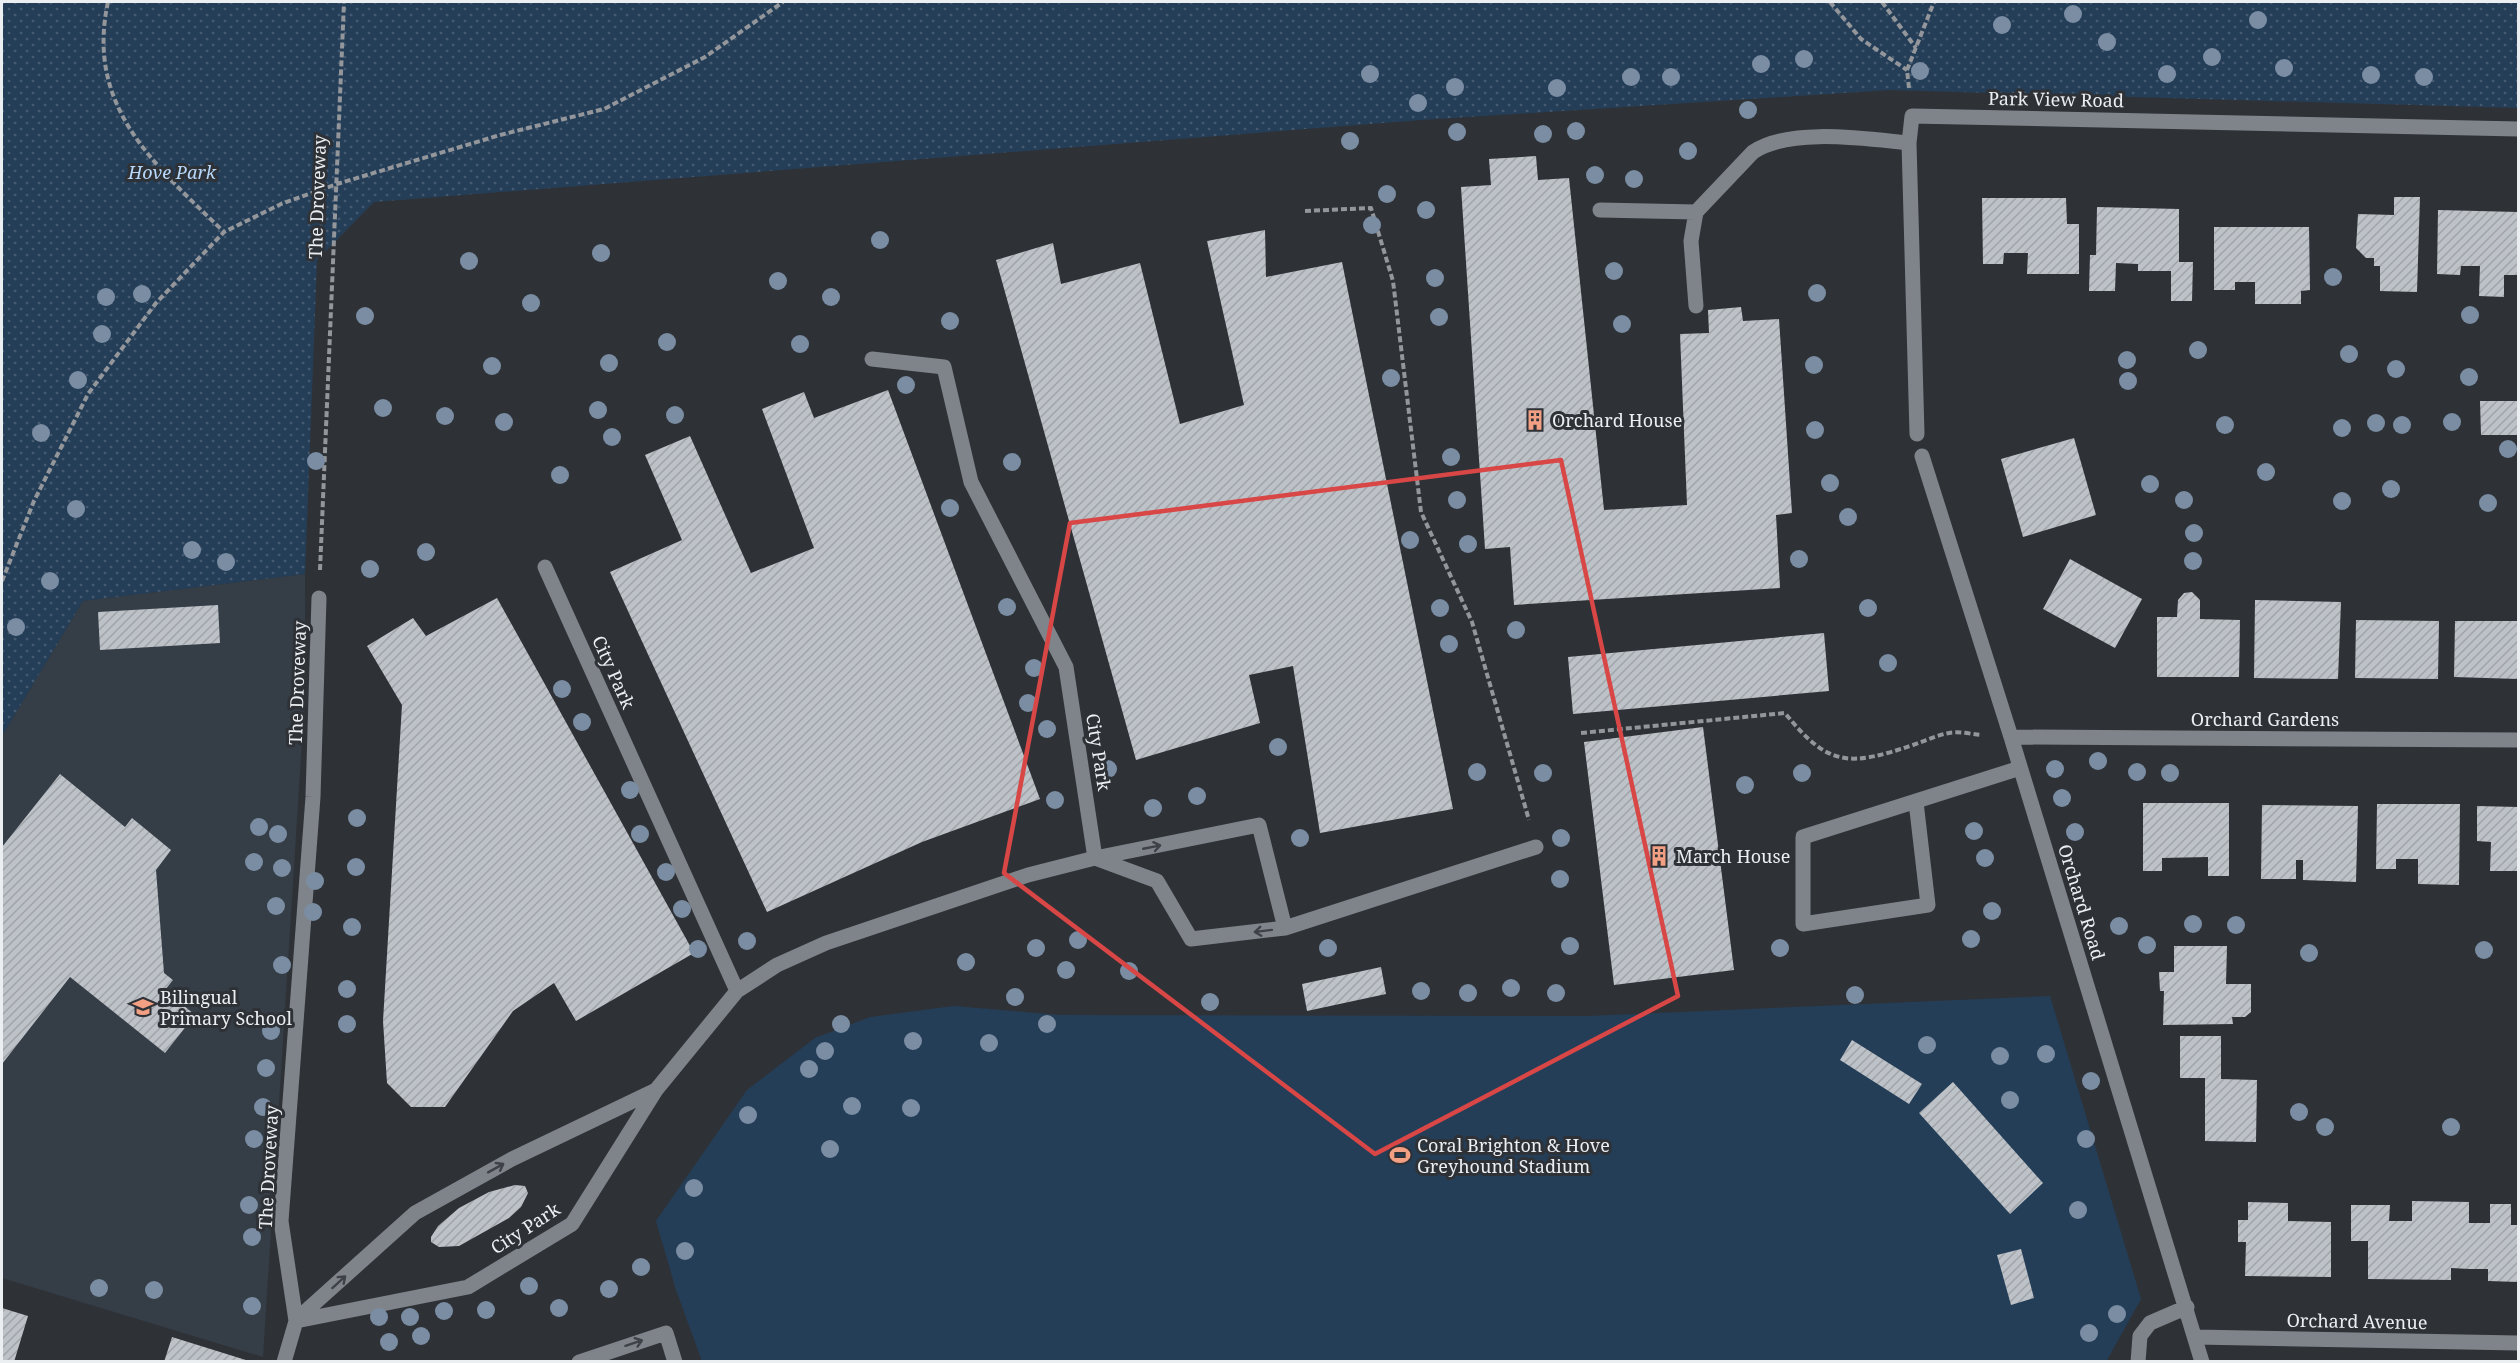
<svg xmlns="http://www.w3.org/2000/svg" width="2520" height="1363" font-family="'Noto Serif',serif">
  <defs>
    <pattern id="grass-dots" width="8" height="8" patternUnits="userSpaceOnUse" patternTransform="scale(1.5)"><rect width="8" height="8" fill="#253e58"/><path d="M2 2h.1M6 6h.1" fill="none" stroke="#455a70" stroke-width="1.8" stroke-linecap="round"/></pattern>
    <pattern id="building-hatch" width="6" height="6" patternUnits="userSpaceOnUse" patternTransform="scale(1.5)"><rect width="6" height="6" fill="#bdc2c8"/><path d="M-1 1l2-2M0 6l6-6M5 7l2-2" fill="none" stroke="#a0a4a8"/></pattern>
  </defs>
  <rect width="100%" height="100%" fill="#2e3237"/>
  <path fill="#353d46" d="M 305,574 L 305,693 L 263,1357 L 2,1278 L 2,736 L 83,601 Z"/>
  <path fill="url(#grass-dots)" d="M 2,2 L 2518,2 L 2518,108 L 1890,90 L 1421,120 L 374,202 L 317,260 L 305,574 L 83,601 L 2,736 Z"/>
  <path fill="#253e58" d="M 1060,2 L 1109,2 L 1062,10 Z
    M 2050,996 L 2141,1299 L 2106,1362 L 702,1361 L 676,1290 L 656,1221 L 747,1090 L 815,1038 L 870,1017 L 954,1006 L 1059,1015 L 1588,1016 Z"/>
  <path fill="url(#building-hatch)" d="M 1536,156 L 1538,180 L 1569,178 L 1604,510 L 1687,505 L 1680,334 L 1709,333 L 1708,310 L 1741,307 L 1743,321 L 1779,319 L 1792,513 L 1776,515 L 1780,588 L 1514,605 L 1510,547 L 1485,549 L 1461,187 L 1491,185 L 1489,159 Z
    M 2394,197 L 2420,197 L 2417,292 L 2380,291 L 2380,266 L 2374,266 L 2374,258 L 2366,258 L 2356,248 L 2358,214 L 2394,215 Z
    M 1982,198 L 2066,198 L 2067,224 L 2079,224 L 2079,274 L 2027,274 L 2028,253 L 2004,253 L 2003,264 L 1983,264 Z
    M 2097,207 L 2179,209 L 2179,262 L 2193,262 L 2192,301 L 2171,301 L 2171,271 L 2138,271 L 2138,264 L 2116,263 L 2115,291 L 2089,291 L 2090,255 L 2096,255 Z
    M 2438,210 L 2518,212 L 2518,275 L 2504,275 L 2504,297 L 2479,296 L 2480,266 L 2461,266 L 2460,275 L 2437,274 Z
    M 2214,227 L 2309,227 L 2310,290 L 2301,291 L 2301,304 L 2255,304 L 2255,282 L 2235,282 L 2235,290 L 2214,290 Z
    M 1265,230 L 1266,277 L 1342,262 L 1453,809 L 1320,833 L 1293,666 L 1249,675 L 1260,723 L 1136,760 L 996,260 L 1053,243 L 1061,284 L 1140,263 L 1180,424 L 1244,405 L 1207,241 Z
    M 888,390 L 1040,799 L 922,842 L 767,912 L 610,572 L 682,540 L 645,455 L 690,436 L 751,573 L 814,548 L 762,409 L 804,392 L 814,418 Z
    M 2480,401 L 2518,401 L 2518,435 L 2481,435 Z
    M 2074,438 L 2096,515 L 2023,537 L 2001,459 Z
    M 2070,559 L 2142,599 L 2115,648 L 2043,609 Z
    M 2192,592 L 2200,600 L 2200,619 L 2240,620 L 2239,677 L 2157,677 L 2157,617 L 2177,617 L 2178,600 L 2184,593 Z
    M 497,598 L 694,953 L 576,1021 L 554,983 L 513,1011 L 445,1107 L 411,1107 L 387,1083 L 383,1021 L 402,705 L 367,646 L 413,618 L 426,636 Z
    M 2255,600 L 2341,602 L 2338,679 L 2254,678 Z
    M 218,605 L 220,643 L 100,650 L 98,612 Z
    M 2356,620 L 2439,621 L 2438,679 L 2355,678 Z
    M 2455,621 L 2518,621 L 2518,679 L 2454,677 Z
    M 1824,633 L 1829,691 L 1573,714 L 1568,657 Z
    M 1703,727 L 1734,970 L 1614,985 L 1584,742 Z
    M 60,774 L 125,827 L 132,818 L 171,850 L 156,870 L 164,973 L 173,980 L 165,990 L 195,1015 L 165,1053 L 70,977 L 2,1064 L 2,847 Z
    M 2143,803 L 2229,803 L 2229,876 L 2208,876 L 2208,857 L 2162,858 L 2162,871 L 2143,871 Z
    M 2377,804 L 2460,804 L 2459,885 L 2418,884 L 2418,859 L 2396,859 L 2396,869 L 2376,869 Z
    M 2262,805 L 2358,806 L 2356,882 L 2303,880 L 2303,860 L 2296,860 L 2296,879 L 2261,879 Z
    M 2477,806 L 2518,807 L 2518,871 L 2490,871 L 2491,842 L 2477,841 Z
    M 2174,946 L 2227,946 L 2226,984 L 2251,984 L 2251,1012 L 2245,1017 L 2232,1017 L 2233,1024 L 2163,1025 L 2164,991 L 2160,991 L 2159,972 L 2174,972 Z
    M 1381,967 L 1386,994 L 1307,1011 L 1302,984 Z
    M 2180,1036 L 2221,1036 L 2221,1079 L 2257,1080 L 2256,1142 L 2205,1141 L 2205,1078 L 2180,1078 Z
    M 1852,1040 L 1922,1084 L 1909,1104 L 1840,1060 Z
    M 1953,1082 L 2043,1183 L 2010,1214 L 1919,1113 Z
    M 515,1185 L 525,1186 L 528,1193 L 521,1207 L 509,1218 L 459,1246 L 439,1247 L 431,1242 L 431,1237 L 438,1226 L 459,1208 L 489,1192 Z
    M 2412,1201 L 2469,1202 L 2469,1223 L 2490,1223 L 2490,1204 L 2511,1204 L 2511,1225 L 2518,1225 L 2518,1282 L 2488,1281 L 2488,1269 L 2469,1269 L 2451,1268 L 2451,1280 L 2368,1279 L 2368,1241 L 2351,1241 L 2351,1205 L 2390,1205 L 2389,1221 L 2412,1221 Z
    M 2248,1202 L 2288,1203 L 2288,1221 L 2331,1222 L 2331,1277 L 2245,1276 L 2246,1242 L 2238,1242 L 2238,1220 L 2248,1220 Z
    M 2021,1249 L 2034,1298 L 2011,1305 L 1997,1255 Z
    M 2,1308 L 28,1316 L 14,1362 L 2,1362 Z
    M 172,1337 L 249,1361 L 248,1362 L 164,1362 Z"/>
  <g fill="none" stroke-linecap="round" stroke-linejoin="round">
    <path stroke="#93969a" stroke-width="4" stroke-dasharray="6 3" stroke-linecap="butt" d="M 108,2 C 85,107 155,165 224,232
      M 1830,2 L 1861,39 L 1907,70
      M 1882,2 L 1916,48
      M 1909,88 L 1907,70 L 1934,2
      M 1305,211 L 1371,208 L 1393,281 L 1421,512 L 1472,622 L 1529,820
      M 320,570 L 344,2
      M 2,581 L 34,501 L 88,394 L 156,303 L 224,232 L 281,204 L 337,184 L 500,135 L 604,109 L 705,57 L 783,2
      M 1581,733 L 1785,713 C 1829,768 1850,766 1913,745 C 1925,741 1937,735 1949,733 C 1958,731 1971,734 1981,735"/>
    <path stroke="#7f848a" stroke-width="15" d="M 1600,210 L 1696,212 L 1753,152 C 1790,127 1867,139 1909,143
      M 1696,212 L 1691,241 L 1696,306
      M 872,359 L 944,367 L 971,482 L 1066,667 L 1095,858
      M 1917,434 L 1909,143 L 1912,116 L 2518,129
      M 1922,456 L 2011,737 L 2202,1362
      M 545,567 L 737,991
      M 2011,737 L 2518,740
      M 1916,802 L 1928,905 L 1803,924 L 1803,837 L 2020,768
      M 1285,928 L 1536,847
      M 297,1319 L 415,1213 L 512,1159 L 656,1090
      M 296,1321 L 468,1287 L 572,1224 L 656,1090 L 737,991 L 777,965 L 826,943 L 1028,875 L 1095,858 L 1259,825 L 1285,928 L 1191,939 L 1157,881 L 1095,858
      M 2195,1337 L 2518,1343
      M 284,1362 L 296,1321 L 281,1221 L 313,797 L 319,598
      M 579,1362 L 666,1333 L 675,1362
      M 2138,1362 L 2140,1336 L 2150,1323 L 2187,1307"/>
  </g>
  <g fill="#7a8da3">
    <circle cx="2073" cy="14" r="9"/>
    <circle cx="2258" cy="20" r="9"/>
    <circle cx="2002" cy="25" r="9"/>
    <circle cx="2107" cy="42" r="9"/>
    <circle cx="2212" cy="57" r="9"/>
    <circle cx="1804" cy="59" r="9"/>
    <circle cx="1761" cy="64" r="9"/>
    <circle cx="2284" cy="68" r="9"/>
    <circle cx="1920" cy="71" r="9"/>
    <circle cx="1370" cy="74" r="9"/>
    <circle cx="2167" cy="74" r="9"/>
    <circle cx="2371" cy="75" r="9"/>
    <circle cx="1631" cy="77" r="9"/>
    <circle cx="1671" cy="77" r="9"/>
    <circle cx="2424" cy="77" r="9"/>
    <circle cx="1455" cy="87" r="9"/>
    <circle cx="1557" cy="88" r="9"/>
    <circle cx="1418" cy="103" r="9"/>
    <circle cx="1748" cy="110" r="9"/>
    <circle cx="1576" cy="131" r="9"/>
    <circle cx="1457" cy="132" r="9"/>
    <circle cx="1543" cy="134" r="9"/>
    <circle cx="1350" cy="141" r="9"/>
    <circle cx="1688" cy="151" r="9"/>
    <circle cx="1595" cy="175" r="9"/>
    <circle cx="1634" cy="179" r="9"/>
    <circle cx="1387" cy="194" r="9"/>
    <circle cx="1426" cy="210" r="9"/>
    <circle cx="1372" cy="225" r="9"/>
    <circle cx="880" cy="240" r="9"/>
    <circle cx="601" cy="253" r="9"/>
    <circle cx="469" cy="261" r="9"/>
    <circle cx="1614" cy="271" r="9"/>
    <circle cx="2333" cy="277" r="9"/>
    <circle cx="1435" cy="278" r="9"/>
    <circle cx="778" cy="281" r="9"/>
    <circle cx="1817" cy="293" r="9"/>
    <circle cx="142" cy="294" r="9"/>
    <circle cx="106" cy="297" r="9"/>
    <circle cx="831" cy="297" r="9"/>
    <circle cx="531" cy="303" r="9"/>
    <circle cx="2470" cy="315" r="9"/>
    <circle cx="365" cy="316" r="9"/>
    <circle cx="1439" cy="317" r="9"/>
    <circle cx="950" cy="321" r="9"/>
    <circle cx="1622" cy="324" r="9"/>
    <circle cx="102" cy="334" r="9"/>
    <circle cx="667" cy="342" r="9"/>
    <circle cx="800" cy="344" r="9"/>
    <circle cx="2198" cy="350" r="9"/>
    <circle cx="2349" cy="354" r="9"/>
    <circle cx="2127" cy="360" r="9"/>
    <circle cx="609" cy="363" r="9"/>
    <circle cx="1814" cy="365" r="9"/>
    <circle cx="492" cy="366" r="9"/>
    <circle cx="2396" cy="369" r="9"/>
    <circle cx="2469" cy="377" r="9"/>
    <circle cx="1391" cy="378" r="9"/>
    <circle cx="78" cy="380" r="9"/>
    <circle cx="2128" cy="381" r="9"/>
    <circle cx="906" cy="385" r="9"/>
    <circle cx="383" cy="408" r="9"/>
    <circle cx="598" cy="410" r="9"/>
    <circle cx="675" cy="415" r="9"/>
    <circle cx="445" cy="416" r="9"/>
    <circle cx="504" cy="422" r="9"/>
    <circle cx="2452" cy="422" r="9"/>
    <circle cx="2376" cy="423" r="9"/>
    <circle cx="2225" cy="425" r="9"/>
    <circle cx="2402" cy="425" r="9"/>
    <circle cx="2342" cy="428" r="9"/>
    <circle cx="1815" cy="430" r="9"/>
    <circle cx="41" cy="433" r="9"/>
    <circle cx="612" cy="437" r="9"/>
    <circle cx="2508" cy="449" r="9"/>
    <circle cx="1451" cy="457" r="9"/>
    <circle cx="316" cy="461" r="9"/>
    <circle cx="1012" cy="462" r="9"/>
    <circle cx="2266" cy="472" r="9"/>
    <circle cx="560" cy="475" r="9"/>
    <circle cx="1830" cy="483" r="9"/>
    <circle cx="2150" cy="484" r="9"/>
    <circle cx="2391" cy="489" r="9"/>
    <circle cx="1457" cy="500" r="9"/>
    <circle cx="2184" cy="500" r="9"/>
    <circle cx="2342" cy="501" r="9"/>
    <circle cx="2488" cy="503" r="9"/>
    <circle cx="950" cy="508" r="9"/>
    <circle cx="76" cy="509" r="9"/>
    <circle cx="1848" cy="517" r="9"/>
    <circle cx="2194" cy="533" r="9"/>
    <circle cx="1410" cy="540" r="9"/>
    <circle cx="1468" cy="544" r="9"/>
    <circle cx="192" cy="550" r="9"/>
    <circle cx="426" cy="552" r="9"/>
    <circle cx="1799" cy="559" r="9"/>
    <circle cx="2193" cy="561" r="9"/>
    <circle cx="226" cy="562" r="9"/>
    <circle cx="370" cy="569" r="9"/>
    <circle cx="50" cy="581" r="9"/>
    <circle cx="1007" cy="607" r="9"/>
    <circle cx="1440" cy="608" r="9"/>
    <circle cx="1868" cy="608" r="9"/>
    <circle cx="16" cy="627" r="9"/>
    <circle cx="1516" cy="630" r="9"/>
    <circle cx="1449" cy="644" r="9"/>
    <circle cx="1888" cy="663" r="9"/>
    <circle cx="1034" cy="668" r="9"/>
    <circle cx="562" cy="689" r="9"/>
    <circle cx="1028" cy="703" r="9"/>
    <circle cx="582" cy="722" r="9"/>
    <circle cx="1047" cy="729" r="9"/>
    <circle cx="1278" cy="747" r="9"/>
    <circle cx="2098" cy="761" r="9"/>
    <circle cx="1108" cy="769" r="9"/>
    <circle cx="2055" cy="769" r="9"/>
    <circle cx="1477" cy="772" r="9"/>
    <circle cx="2137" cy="772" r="9"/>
    <circle cx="1543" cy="773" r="9"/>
    <circle cx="1802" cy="773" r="9"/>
    <circle cx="2170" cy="773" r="9"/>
    <circle cx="1745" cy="785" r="9"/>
    <circle cx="630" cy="790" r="9"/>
    <circle cx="1197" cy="796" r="9"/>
    <circle cx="2062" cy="798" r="9"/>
    <circle cx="1055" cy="800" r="9"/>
    <circle cx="1153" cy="808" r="9"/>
    <circle cx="357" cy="818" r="9"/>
    <circle cx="259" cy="827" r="9"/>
    <circle cx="1974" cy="831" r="9"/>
    <circle cx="2075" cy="832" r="9"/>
    <circle cx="278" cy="834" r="9"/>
    <circle cx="640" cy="834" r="9"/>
    <circle cx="1300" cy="838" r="9"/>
    <circle cx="1561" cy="838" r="9"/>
    <circle cx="1985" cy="858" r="9"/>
    <circle cx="254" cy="862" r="9"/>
    <circle cx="356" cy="867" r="9"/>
    <circle cx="282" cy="868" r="9"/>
    <circle cx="666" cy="872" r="9"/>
    <circle cx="1560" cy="879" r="9"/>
    <circle cx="315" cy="881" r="9"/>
    <circle cx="276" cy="906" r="9"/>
    <circle cx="682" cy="909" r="9"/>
    <circle cx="1992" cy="911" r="9"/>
    <circle cx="313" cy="912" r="9"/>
    <circle cx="2193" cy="924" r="9"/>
    <circle cx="2236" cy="925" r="9"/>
    <circle cx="2119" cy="926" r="9"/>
    <circle cx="352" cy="927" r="9"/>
    <circle cx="1971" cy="939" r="9"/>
    <circle cx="1078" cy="940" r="9"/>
    <circle cx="747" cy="941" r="9"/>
    <circle cx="2147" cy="945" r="9"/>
    <circle cx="1570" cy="946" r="9"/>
    <circle cx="1036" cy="948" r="9"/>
    <circle cx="1328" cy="948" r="9"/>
    <circle cx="1780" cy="948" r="9"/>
    <circle cx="698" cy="949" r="9"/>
    <circle cx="2484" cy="950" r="9"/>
    <circle cx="2309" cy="953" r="9"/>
    <circle cx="966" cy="962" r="9"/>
    <circle cx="282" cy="965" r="9"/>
    <circle cx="1066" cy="970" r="9"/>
    <circle cx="1129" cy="971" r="9"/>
    <circle cx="1511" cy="988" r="9"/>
    <circle cx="347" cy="989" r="9"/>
    <circle cx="1421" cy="991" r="9"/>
    <circle cx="1468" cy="993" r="9"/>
    <circle cx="1556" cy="993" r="9"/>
    <circle cx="1855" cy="995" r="9"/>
    <circle cx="1015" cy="997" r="9"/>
    <circle cx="1210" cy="1002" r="9"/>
    <circle cx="347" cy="1024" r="9"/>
    <circle cx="841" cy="1024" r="9"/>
    <circle cx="1047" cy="1024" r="9"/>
    <circle cx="271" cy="1031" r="9"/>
    <circle cx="913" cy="1041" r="9"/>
    <circle cx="989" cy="1043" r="9"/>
    <circle cx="1927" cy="1045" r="9"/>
    <circle cx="825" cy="1051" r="9"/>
    <circle cx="2046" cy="1054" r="9"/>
    <circle cx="2000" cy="1056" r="9"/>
    <circle cx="266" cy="1068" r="9"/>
    <circle cx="809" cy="1069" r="9"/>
    <circle cx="2091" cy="1081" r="9"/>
    <circle cx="2010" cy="1100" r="9"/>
    <circle cx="852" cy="1106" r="9"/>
    <circle cx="263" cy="1107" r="9"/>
    <circle cx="911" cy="1108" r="9"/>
    <circle cx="2299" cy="1112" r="9"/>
    <circle cx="748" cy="1115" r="9"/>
    <circle cx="2325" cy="1127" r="9"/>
    <circle cx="2451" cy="1127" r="9"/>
    <circle cx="254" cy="1139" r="9"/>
    <circle cx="2086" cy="1139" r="9"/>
    <circle cx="830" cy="1149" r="9"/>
    <circle cx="694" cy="1188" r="9"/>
    <circle cx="249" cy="1205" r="9"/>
    <circle cx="2078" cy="1210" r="9"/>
    <circle cx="252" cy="1237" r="9"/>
    <circle cx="685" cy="1251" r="9"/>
    <circle cx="641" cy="1267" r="9"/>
    <circle cx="529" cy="1286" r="9"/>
    <circle cx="99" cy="1288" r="9"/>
    <circle cx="609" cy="1289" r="9"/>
    <circle cx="154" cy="1290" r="9"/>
    <circle cx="252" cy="1306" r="9"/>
    <circle cx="559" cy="1308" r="9"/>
    <circle cx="486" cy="1310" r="9"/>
    <circle cx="444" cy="1311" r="9"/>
    <circle cx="2117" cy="1314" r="9"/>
    <circle cx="379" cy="1317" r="9"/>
    <circle cx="410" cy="1317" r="9"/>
    <circle cx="2089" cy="1333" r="9"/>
    <circle cx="421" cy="1336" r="9"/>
    <circle cx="389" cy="1342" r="9"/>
  </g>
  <defs><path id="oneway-shaft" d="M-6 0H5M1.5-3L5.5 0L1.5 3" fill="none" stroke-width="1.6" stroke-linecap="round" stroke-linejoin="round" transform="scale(1.5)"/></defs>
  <g stroke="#3e4248">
    <use href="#oneway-shaft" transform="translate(1152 847) rotate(-11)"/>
    <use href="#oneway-shaft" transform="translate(1263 931) rotate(173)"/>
    <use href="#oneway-shaft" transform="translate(496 1168) rotate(-29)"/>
    <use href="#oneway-shaft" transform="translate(339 1282) rotate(-42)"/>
    <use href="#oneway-shaft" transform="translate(634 1343) rotate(-18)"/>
  </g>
  <path fill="none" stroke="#d94646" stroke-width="4.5" stroke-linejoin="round" d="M 1561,460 L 1678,996 L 1375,1154 L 1004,873 L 1070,523 Z"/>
  <defs>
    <g id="building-bare" transform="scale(1.62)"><path d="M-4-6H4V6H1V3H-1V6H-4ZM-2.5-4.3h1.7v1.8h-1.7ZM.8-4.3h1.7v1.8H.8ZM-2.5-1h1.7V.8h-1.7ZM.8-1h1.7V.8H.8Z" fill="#f39f83" stroke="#2e3237" stroke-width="2.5" paint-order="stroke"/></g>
    <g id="school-bare" transform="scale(1.62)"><path d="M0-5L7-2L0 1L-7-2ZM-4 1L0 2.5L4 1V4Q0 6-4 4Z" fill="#f39f83" stroke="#2e3237" stroke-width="2.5" paint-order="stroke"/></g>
    <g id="stadium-bare" transform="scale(1.62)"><path d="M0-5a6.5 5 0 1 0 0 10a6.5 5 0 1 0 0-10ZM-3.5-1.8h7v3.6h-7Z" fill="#f39f83" stroke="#2e3237" stroke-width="2.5" paint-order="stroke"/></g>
  </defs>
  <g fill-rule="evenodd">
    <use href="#building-bare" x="1535" y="420"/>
    <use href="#building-bare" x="1659" y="856"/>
    <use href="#school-bare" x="143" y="1007"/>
    <use href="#stadium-bare" x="1400" y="1155"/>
  </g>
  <g text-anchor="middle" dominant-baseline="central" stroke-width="6" stroke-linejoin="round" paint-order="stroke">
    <g font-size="18" fill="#eceff2" stroke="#2e3237">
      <text transform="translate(2056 99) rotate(1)">Park View Road</text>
      <text transform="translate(317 197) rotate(-88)">The Droveway</text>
      <text transform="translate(614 672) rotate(66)">City Park</text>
      <text transform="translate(297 683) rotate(-88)">The Droveway</text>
      <text x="2265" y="719">Orchard Gardens</text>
      <text transform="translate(1099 752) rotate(81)">City Park</text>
      <text transform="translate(2082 902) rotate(73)">Orchard Road</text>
      <text transform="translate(268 1167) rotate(-87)">The Droveway</text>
      <text transform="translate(525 1228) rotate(-33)">City Park</text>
      <text transform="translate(2357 1321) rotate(1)">Orchard Avenue</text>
    </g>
    <g font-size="18" font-style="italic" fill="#b8d8fb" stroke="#2e3237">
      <text x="172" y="172">Hove Park</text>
    </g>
    <g font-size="18" fill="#eceff2" stroke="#2e3237" text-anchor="start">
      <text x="1552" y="420">Orchard House</text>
      <text x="1676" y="856">March House</text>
      <text x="160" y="997">Bilingual<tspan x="160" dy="21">Primary School</tspan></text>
      <text x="1417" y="1145">Coral Brighton &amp; Hove<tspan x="1417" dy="21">Greyhound Stadium</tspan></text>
    </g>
  </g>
  <rect width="2520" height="1363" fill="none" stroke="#eceff2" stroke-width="6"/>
</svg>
